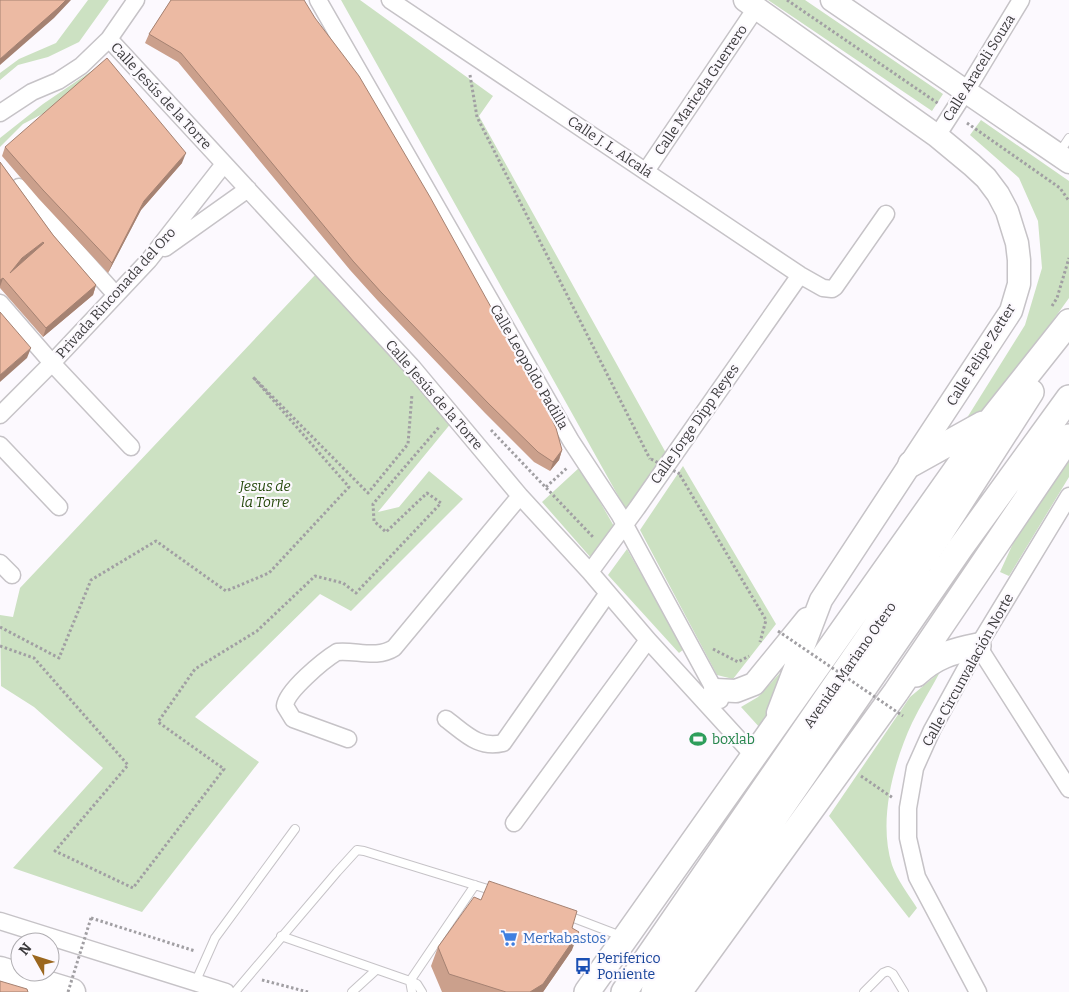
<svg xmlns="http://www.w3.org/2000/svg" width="1069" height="992" font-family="Bitter,serif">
  <rect width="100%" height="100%" fill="#fcf9fe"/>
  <path fill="#cce1c2" d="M 88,0 L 109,0 L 79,42 L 48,57 L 18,65 L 0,80 L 0,73 L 19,59 L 56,43 Z
    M 341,0 L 360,0 L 493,96 L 479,116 L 666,453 L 626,510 Z
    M 768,0 L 805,0 L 943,94 L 932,111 Z
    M 96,68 L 56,107 L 23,124 L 0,147 L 0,138 L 43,104 Z
    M 981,120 L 1069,181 L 1069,298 L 982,419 L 960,429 L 1025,325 L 1042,268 L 1038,221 L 1019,178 L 970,135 Z
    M 316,274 L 452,422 L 378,512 L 399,507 L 429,471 L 463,499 L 351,611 L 320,594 L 195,717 L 259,762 L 142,912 L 13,868 L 103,768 L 34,707 L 1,686 L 0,615 L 13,617 L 20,588 Z
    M 1069,457 L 1069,477 L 1009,576 L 1000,572 L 1015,539 Z
    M 683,466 L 776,624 L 733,679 L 717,675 L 640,530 Z
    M 580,467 L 615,528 L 592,559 L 542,502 Z
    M 627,549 L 684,649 L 679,653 L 608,575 Z
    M 791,661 L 761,729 L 741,707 L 758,697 Z
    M 940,672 C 931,689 920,706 912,723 C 893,764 878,821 892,865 C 897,880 909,895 917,908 L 909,918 L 829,816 L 910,697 Z"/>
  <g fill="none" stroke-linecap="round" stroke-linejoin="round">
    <g stroke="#c6c3c7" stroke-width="10">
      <path id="service" d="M 1059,153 L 1069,138
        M 566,915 L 621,936
        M 281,936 L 410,981 L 417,984 L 422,992
        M 195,983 L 215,938 L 295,829
        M 235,992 L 337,872 L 357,850 L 364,851 L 494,891
        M 352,992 L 376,970
        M 412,992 L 410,981 L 475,885
        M 864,992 L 883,973 L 888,971 L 893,974 L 904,992"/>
    </g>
    <g stroke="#c6c3c7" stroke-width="19">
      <path id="minor" d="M 318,0 L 571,441 L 619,514 L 720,700
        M 390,0 L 800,275 L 823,288 L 832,289 L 835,287 L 886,214
        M 109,39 L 413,368 L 520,496 L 590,572 L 648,640 L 754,756
        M 0,113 L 32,92 L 58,81 L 81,66 L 109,39 L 136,0
        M 937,136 L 966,91 L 1021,0
        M 646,171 L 756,8
        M 19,187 L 116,295
        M 165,248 L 248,189
        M 0,303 L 52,363 L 131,447
        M 0,415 L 52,363 L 149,260 L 224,164
        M 0,445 L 59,507
        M 0,563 L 12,575
        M 590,572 L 637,508 L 800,275
        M 978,646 L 1069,789
        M 446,719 C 465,733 478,749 503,743 L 608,593
        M 348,739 L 293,719 L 285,706 C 286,691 324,660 337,652 C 356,650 377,659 394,648 L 520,496
        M 514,823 L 648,640
        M 0,921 L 226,992
        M 978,992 L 917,877 L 908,838 L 908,808 L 915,768 L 932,730 L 978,646 L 1069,496"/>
    </g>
    <g stroke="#c6c3c7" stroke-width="25">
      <path id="secondary" d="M 745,0 L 937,136 L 972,165 L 986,178 L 998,194 L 1007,211 L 1017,243 L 1019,260 L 1019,284 L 1011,311 L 821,600 L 778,713
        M 832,0 L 1069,162
        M 715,690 L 736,691 L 754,684 L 807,619"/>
    </g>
    <g stroke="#c6c3c7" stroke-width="28">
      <path id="primary" d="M 911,464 L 983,424
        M 916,674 C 935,656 953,651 978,646
        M 587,992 L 992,419 L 1069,322
        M 624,992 L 939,535 L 1031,392
        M 654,992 L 961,547 L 1069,398
        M 679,992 L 896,692 L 1069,437"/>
    </g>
    <g stroke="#c6c3c7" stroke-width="29">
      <path id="trunk" d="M 0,970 L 72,992"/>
    </g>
    <path stroke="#a19fa3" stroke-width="3" stroke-dasharray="2.5 2.5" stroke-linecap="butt" d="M 787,0 L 939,104
      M 470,75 L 477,117 L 650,459
      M 967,123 L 1060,188 L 1069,201
      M 1052,306 L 1057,298 L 1069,258
      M 491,430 L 593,537
      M 680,475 L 766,620 L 760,642
      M 546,487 L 567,468
      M 0,627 L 59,658 L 91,580 L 156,541 L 226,591 L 269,573 L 349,487 L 253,377 L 368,493 L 408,444 L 412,394
      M 0,646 L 34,658 L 128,765 L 55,851 L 133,888 L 224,769 L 158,722 L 195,669 L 257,631 L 315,576 L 343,583 L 356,593 L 441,503 L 427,493 L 386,532 L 374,521 L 373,504 L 440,426
      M 713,649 L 738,662 L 749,656
      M 861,776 L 893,798
      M 91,918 L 195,951
      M 262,980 L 308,992"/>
    <use href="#service" stroke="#fff" stroke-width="8"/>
    <use href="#minor" stroke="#fff" stroke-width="16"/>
    <use href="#secondary" stroke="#fff" stroke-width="22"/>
    <use href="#primary" stroke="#fff" stroke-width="25"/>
    <use href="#trunk" stroke="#fff" stroke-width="26"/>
    <path stroke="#a19fa3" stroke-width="3" stroke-dasharray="2.5 2.5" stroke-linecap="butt" d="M 651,459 L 680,474
      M 778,631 L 903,716
      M 68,992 L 91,918"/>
  </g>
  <path fill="#cba08c" d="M 171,0 L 562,450 L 559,460 L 550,471 L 534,462 L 485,413 L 378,301 L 350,270 L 178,62 L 145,43 L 149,34 Z
    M 5,147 L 182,163 L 141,210 L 108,273 L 39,199 L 2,156 Z
    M 0,162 L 53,235 L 96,285 L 93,295 L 43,337 L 0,288 Z
    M 481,900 L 572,928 L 572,950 L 543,992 L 442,992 L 431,966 L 438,947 Z"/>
  <path fill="#a58272" d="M 66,0 L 71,0 L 54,18 L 0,65 L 0,59 Z
    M 186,153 L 182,163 L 141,210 L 108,273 L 112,263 L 144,201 Z
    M 43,242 L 40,252 L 19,268 L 6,282 L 10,273 L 22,258 Z
    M 3,278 L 0,287 L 0,280 Z
    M 96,285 L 93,295 L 43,337 L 46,328 Z
    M 31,348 L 27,358 L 0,382 L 0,375 Z
    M 562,450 L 559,460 L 550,471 L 553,462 Z
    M 579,932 L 572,950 L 543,992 L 530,992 Z"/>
  <path fill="#ecbaa3" stroke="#a58272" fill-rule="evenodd" d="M 0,0 L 66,0 L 58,8 L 0,59 Z
    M 171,0 L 304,0 L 315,18 L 359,76 L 430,197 L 492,309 L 527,368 L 556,428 L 562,450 L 553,462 L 538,452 L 488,403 L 381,292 L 353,261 L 181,53 L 149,34 Z
    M 107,58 L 186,153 L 144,201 L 112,263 L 43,190 L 5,147 Z
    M 0,162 L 53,235 L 96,285 L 46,328 L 3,278 L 0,280 ZM 43,242 L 44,243 L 10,273 L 22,258 Z
    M 0,312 L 31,348 L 0,375 Z
    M 489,881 L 577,911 L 572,928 L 579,932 L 543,984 L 530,992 L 506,992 L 449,974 L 438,947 L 474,897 L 481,900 Z
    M 0,981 L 27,989 L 28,992 L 0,992 Z"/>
  <defs>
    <g id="stadium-bare" transform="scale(1.35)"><path d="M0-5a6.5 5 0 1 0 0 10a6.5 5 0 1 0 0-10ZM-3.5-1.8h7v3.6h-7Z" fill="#2e9e5b" stroke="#fcf9fe" stroke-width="2.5" paint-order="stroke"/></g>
    <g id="supermarket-bare" transform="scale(1.35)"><path d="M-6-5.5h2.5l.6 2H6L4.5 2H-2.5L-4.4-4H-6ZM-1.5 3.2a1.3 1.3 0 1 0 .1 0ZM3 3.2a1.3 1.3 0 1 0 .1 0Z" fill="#3f7fe0" stroke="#fcf9fe" stroke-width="2.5" paint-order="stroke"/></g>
    <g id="bus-bare" transform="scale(1.35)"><path d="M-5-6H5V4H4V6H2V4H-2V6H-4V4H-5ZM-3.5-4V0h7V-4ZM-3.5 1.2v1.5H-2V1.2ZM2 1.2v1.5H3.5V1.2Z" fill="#1a4fb4" stroke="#fcf9fe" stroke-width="2.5" paint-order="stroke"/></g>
  </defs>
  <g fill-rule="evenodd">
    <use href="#stadium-bare" x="698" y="739"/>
    <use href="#supermarket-bare" x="509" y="938"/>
    <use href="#bus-bare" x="583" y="966"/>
  </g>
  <g text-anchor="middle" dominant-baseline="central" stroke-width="4.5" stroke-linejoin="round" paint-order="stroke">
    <g font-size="14" fill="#3c3b3d" stroke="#fcf9fe">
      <text transform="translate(979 68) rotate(-58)">Calle Araceli Souza</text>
      <text transform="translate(701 90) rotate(-56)">Calle Maricela Guerrero</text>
      <text transform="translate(161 96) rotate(47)">Calle Jesús de la Torre</text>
      <text transform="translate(610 147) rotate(34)">Calle J. L. Alcalá</text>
      <text transform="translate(116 293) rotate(-48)">Privada Rinconada del Oro</text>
      <text transform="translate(981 355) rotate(-58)">Calle Felipe Zetter</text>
      <text transform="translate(529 367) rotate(60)">Calle Leopoldo Padilla</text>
      <text transform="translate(434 395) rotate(49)">Calle Jesús de la Torre</text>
      <text transform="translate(695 424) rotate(-55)">Calle Jorge Dipp Reyes</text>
      <text transform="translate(850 665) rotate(-55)">Avenida Mariano Otero</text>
      <text transform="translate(968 670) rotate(-61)">Calle Circunvalación Norte</text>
    </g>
    <g font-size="14" font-style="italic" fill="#274a0e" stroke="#fcf9fe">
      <text x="265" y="486">Jesus de<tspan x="265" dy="16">la Torre</tspan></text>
    </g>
    <g font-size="14" fill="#27864d" stroke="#fcf9fe" text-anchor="start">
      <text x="712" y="739">boxlab</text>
    </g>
    <g font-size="14" fill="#366cbe" stroke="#fcf9fe" text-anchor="start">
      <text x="523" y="938">Merkabastos</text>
    </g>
    <g font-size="14" fill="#164399" stroke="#fcf9fe" text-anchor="start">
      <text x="597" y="958">Periferico<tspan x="597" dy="16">Poniente</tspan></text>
    </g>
  </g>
  <g transform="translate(35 957) rotate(309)"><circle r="24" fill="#fcf9fe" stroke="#afadb1"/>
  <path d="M0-4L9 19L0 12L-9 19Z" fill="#9b671e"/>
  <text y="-8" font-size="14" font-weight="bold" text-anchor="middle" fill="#3c3b3d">N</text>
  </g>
</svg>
